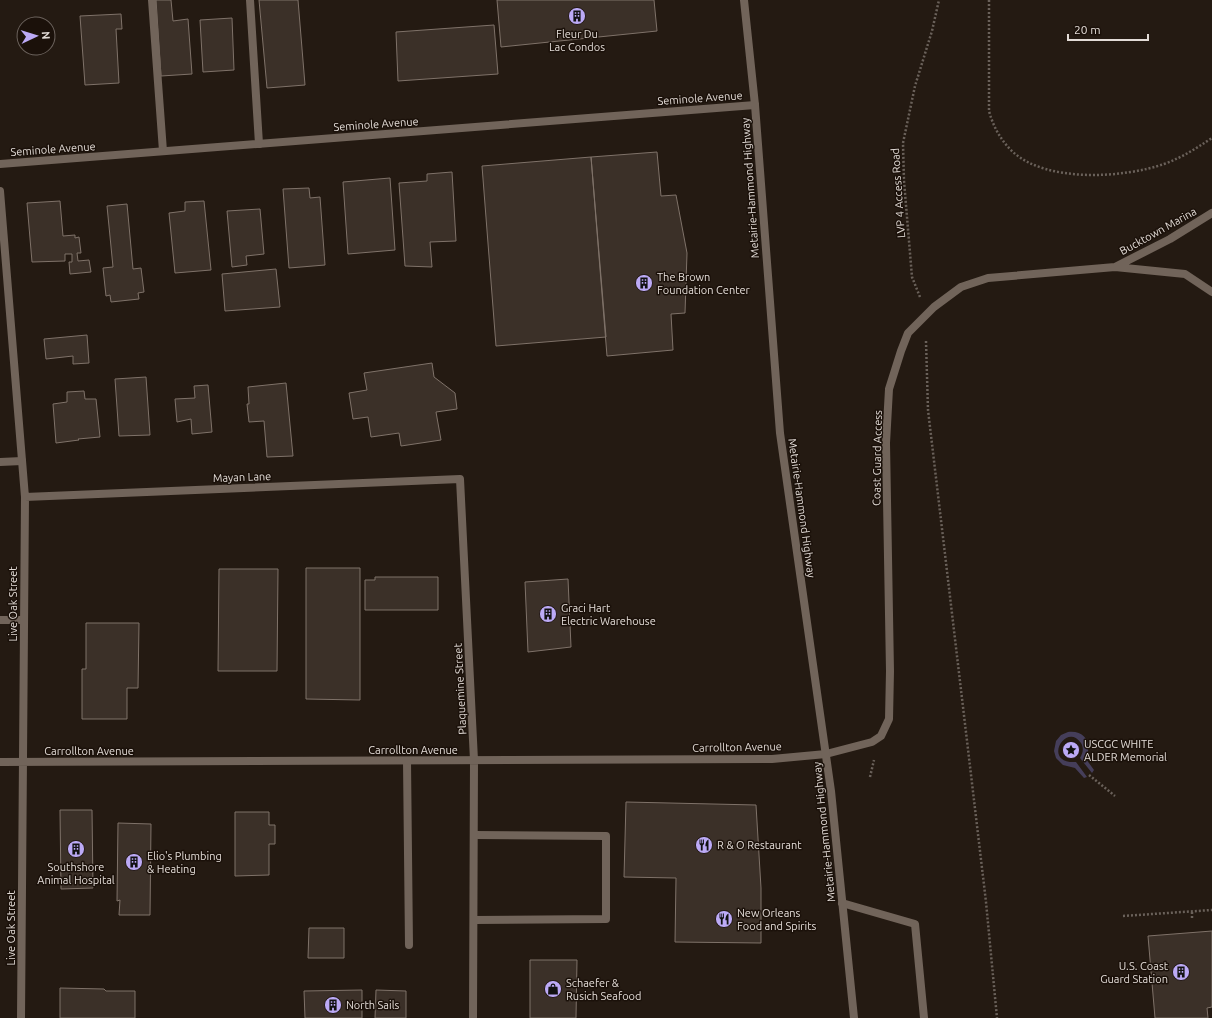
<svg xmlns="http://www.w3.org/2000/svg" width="1212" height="1018" font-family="Ubuntu,sans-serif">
  <rect width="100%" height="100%" fill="#241a12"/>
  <path fill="#453e5a" d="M 1068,732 C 1086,730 1092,744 1086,759 L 1094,770 L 1092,773 L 1080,758 C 1083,753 1084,748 1081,743 C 1066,721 1041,764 1076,762 L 1087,777 L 1084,778 L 1075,768 L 1063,765 L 1056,758 L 1054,751 L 1056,741 L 1061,735 Z"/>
  <path fill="#3b3028" stroke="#7f7269" d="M 156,0 L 171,0 L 173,21 L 188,19 L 192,74 L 161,76 Z
    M 259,0 L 298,0 L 305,85 L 267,88 Z
    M 497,0 L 654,0 L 657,31 L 501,47 Z
    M 121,14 L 122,29 L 116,29 L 119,83 L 85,85 L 80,16 Z
    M 232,18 L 234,70 L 203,72 L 200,20 Z
    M 494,25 L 498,74 L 398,81 L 396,32 Z
    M 657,152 L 661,196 L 676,195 L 687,253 L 685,313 L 671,314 L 673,350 L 607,356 L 591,157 Z
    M 591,157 L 606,337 L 496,346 L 482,166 Z
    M 452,172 L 456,241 L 430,242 L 432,267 L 405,266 L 399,183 L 427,181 L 427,174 Z
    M 390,178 L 395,250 L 348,254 L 343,182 Z
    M 309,188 L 310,198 L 320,197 L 325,265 L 289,268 L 283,189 Z
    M 60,201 L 63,236 L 75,235 L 75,238 L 79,237 L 81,253 L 77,253 L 78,261 L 89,260 L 91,272 L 70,274 L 69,262 L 72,262 L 72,254 L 65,254 L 65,261 L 32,262 L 27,203 Z
    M 204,201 L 211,270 L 175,273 L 169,213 L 185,211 L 185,202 Z
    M 127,204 L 133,269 L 141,268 L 144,292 L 138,293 L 139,299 L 111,302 L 110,295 L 106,296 L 103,268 L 113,267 L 107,206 Z
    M 260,209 L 264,254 L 246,256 L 247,265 L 232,267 L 227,211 Z
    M 276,269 L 280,307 L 225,311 L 222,274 Z
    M 87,335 L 89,363 L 73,364 L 73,356 L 46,359 L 44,339 Z
    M 432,363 L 434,377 L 455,393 L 457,409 L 436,412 L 441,440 L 401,446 L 399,433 L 371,437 L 368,417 L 353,419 L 349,393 L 367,390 L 364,373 Z
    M 146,377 L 150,435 L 119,436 L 115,379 Z
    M 286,383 L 293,456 L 267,457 L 264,421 L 249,422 L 247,404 L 249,404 L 248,387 Z
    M 208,385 L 212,432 L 192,434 L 191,419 L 177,422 L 175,399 L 195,398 L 194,386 Z
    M 84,391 L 85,399 L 96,399 L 100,437 L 78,439 L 79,440 L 56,443 L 53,404 L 67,402 L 67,392 Z
    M 306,568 L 360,568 L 360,700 L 306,699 Z
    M 219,569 L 278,569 L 277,671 L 218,671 Z
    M 375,577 L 438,577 L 438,610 L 365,610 L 365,580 L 375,580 Z
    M 568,579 L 571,647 L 528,652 L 525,582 Z
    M 86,623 L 139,623 L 138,688 L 127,688 L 127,719 L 82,719 L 82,669 L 86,669 Z
    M 626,802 L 756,805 L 761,888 L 761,943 L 675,942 L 676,878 L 624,877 Z
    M 60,810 L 92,810 L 93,888 L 61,889 Z
    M 235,812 L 269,812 L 269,825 L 275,825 L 275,844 L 269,844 L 269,875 L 235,876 Z
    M 118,823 L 151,824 L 150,915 L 119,915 L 120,900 L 117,901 Z
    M 309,928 L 344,928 L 344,958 L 308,958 Z
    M 1212,931 L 1212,1007 L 1207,1008 L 1208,1018 L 1155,1018 L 1148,936 Z
    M 530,960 L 577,960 L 576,1018 L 530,1018 Z
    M 60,988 L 104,989 L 106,991 L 135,991 L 135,1018 L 60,1018 Z
    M 362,990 L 362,1018 L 305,1018 L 304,991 Z
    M 376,990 L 406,991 L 406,1018 L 375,1018 Z"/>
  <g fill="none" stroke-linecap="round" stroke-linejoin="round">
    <path stroke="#6a615a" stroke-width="2.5" stroke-dasharray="2 2" stroke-linecap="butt" d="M 989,0 L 989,111 C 993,126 1001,141 1013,152 C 1047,183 1124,178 1164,164 C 1183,157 1195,149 1212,138
      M 920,297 L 912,277 L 904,181 L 903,143 L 915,86 L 932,31 L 939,0
      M 926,341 L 928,410 L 986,902 L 997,1018
      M 1089,775 L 1115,796
      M 870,777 L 874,760
      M 1192,912 L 1192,919
      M 1123,916 L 1212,910"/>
    <path stroke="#71645a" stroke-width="8" d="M 152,0 L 163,151
      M 250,0 L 259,144
      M 0,462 L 22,461
      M 0,620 L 24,620
      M 407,761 L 409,945
      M 842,903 L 915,924 L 924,1018
      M 474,920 L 606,919 L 606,836 L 474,835"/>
    <path stroke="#71645a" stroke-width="8" d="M 0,164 L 755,105
      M 0,191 L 25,497 L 21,1018
      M 1115,267 L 1170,239 L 1212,213
      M 25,497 L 460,479 L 474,760 L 473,1018
      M 0,762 L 772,759 L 826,754 L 872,742 L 881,736 L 889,719 L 890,671 L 886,443 L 889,389 L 901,351 L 908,333 L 934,307 L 961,287 L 988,278 L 1115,267 L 1185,274 L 1212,292"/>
    <path stroke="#71645a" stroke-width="8" d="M 744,0 L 755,105 L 780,433 L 831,791 L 854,1018"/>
  </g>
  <defs>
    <g id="building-disc" transform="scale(0.9)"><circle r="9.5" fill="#bcaaf6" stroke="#1b110a"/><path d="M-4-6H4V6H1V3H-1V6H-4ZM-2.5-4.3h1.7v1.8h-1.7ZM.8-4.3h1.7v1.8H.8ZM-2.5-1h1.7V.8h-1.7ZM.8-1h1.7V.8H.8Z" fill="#111"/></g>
    <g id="sight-disc" transform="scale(0.9)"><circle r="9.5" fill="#bcaaf6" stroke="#1b110a"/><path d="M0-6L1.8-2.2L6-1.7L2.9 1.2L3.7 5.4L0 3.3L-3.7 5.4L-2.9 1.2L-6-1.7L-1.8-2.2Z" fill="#111"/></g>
    <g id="restaurant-disc" transform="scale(0.9)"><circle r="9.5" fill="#bcaaf6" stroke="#1b110a"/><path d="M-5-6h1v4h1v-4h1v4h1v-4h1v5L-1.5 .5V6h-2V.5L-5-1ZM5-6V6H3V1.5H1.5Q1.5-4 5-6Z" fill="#111"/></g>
    <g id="shop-disc" transform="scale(0.9)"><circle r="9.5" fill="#bcaaf6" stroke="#1b110a"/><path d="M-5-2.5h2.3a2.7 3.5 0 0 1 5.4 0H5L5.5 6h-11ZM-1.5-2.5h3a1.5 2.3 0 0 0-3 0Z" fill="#111"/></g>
  </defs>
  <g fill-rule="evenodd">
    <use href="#building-disc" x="577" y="16"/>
    <use href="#building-disc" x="644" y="283"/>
    <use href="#building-disc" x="548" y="614"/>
    <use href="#sight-disc" x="1071" y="750"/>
    <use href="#restaurant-disc" x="704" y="845"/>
    <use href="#building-disc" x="76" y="849"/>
    <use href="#building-disc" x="134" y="862"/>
    <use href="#restaurant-disc" x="724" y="919"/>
    <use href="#building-disc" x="1181" y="972"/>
    <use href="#shop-disc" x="553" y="989"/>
    <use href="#building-disc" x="333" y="1005"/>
  </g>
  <g text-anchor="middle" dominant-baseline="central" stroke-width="3" stroke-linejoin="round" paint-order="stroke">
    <g font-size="11" fill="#e3dcd7" stroke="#1b110a" text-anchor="start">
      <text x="577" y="34" text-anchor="middle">Fleur Du<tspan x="577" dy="13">Lac Condos</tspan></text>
      <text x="657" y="277">The Brown<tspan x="657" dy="13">Foundation Center</tspan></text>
      <text x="561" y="608">Graci Hart<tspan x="561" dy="13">Electric Warehouse</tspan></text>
      <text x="1084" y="744">USCGC WHITE<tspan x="1084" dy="13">ALDER Memorial</tspan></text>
      <text x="717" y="845">R &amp; O Restaurant</text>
      <text x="147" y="856">Elio's Plumbing<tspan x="147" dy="13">&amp; Heating</tspan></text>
      <text x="76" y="867" text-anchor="middle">Southshore<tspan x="76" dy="13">Animal Hospital</tspan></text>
      <text x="737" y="913">New Orleans<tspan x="737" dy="13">Food and Spirits</tspan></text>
      <text x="1168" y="966" text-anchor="end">U.S. Coast<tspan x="1168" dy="13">Guard Station</tspan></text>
      <text x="566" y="983">Schaefer &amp;<tspan x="566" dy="13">Rusich Seafood</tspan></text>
      <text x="346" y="1005">North Sails</text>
    </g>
    <g font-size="11" fill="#e3dcd7" stroke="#1b110a">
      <text transform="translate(700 98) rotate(-4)">Seminole Avenue</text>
      <text transform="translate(376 124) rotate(-4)">Seminole Avenue</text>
      <text transform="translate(53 149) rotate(-4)">Seminole Avenue</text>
      <text transform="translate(750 188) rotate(-94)">Metairie-Hammond Highway</text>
      <text transform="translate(898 193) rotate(-94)">LVP 4 Access Road</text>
      <text transform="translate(1158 231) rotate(-29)">Bucktown Marina</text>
      <text transform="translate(877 458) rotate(-89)">Coast Guard Access</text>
      <text transform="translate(242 477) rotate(-2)">Mayan Lane</text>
      <text transform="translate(802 508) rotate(82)">Metairie-Hammond Highway</text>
      <text transform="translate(13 604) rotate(-90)">Live Oak Street</text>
      <text transform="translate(460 689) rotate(-93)">Plaquemine Street</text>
      <text transform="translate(737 747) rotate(-1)">Carrollton Avenue</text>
      <text x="413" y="750">Carrollton Avenue</text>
      <text x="89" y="751">Carrollton Avenue</text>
      <text transform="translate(824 832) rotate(-96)">Metairie-Hammond Highway</text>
      <text transform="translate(11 928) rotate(-90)">Live Oak Street</text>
    </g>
  </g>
  <g transform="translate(36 36) rotate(86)"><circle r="19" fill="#1b110a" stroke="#6b625c"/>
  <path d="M0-3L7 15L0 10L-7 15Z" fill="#bcaaf6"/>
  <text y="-6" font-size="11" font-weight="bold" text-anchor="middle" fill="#e3dcd7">N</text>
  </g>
  <path d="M1068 34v6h80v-6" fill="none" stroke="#e3dcd7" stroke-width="2"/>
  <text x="1074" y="34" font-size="12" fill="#e3dcd7" stroke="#1b110a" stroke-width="3" paint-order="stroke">20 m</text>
</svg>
